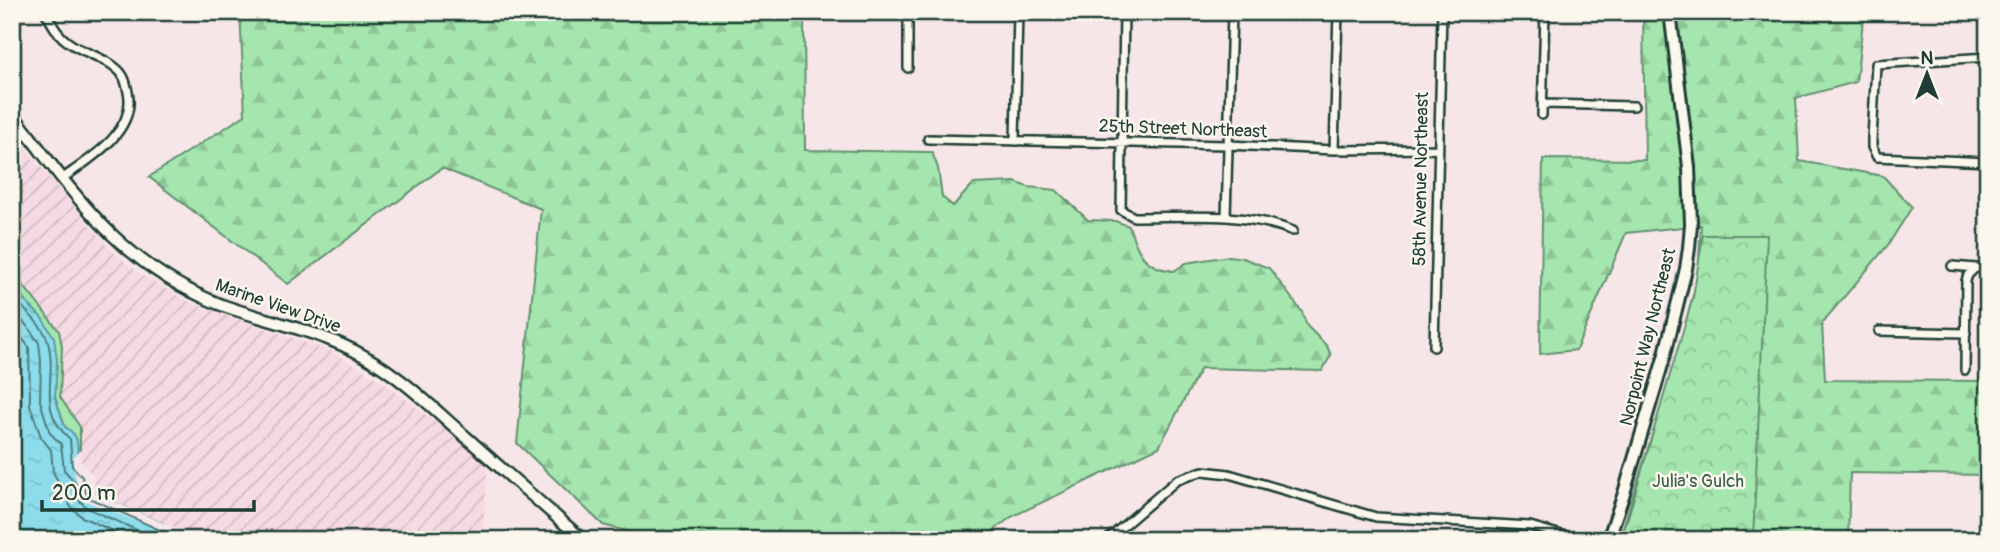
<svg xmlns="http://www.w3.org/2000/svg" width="2000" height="552" font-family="Pangolin,sans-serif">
  <defs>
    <pattern id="industrial-furrows" width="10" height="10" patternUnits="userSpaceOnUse" patternTransform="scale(1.75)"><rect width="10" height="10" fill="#f5dae4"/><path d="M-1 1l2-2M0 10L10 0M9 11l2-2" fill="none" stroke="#d2bcc4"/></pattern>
    <pattern id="forest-firs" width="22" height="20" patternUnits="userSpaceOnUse" patternTransform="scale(1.75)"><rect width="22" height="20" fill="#a5e5ae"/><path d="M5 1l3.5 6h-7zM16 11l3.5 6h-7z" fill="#8ec596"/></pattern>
    <pattern id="park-crowns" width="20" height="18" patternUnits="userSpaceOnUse" patternTransform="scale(1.75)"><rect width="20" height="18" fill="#a5e5ae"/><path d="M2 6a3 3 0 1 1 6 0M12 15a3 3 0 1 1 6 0" fill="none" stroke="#8ec596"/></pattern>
    <pattern id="water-ripples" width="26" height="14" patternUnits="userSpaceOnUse" patternTransform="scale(1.75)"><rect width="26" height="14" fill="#8ddcec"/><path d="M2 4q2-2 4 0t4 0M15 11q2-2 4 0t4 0" fill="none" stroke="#79becb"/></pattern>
  </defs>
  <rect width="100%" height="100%" fill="#f7e6e7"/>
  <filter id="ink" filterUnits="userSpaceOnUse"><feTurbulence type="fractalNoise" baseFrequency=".0143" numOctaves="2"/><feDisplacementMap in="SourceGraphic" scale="14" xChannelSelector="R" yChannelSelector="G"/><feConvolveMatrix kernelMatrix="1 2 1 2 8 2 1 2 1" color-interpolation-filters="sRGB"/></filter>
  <g filter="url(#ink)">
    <path fill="url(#industrial-furrows)" d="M 12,133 L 110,249 L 141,275 L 191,303 L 333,352 L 386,384 L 488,463 L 482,540 L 201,540 L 93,494 L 93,485 L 12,455 L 12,449 L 58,466 L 60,462 L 75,468 L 80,468 L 82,463 L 80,461 L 80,427 L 60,397 L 62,346 L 59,331 L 12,271 Z"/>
    <path fill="#a5e5ae" stroke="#629171" stroke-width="2" d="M 12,271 L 59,331 L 62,346 L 60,397 L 80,427 L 80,450 L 78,451 C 77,438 76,434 65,427 L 55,397 L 57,360 L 41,317 L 25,301 L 12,281 Z"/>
    <path fill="url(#forest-firs)" stroke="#629171" stroke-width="2" d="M 240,12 L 804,12 L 805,150 L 932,152 L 938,168 L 942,197 L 953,206 L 973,184 L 1015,182 L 1028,187 L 1056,190 L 1088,220 L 1115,221 L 1129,226 C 1138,253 1144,268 1174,271 L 1186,263 L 1229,256 L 1243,258 L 1269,268 L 1302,312 L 1307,326 L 1327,346 L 1331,355 L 1322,371 L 1201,368 L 1159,447 L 1011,517 L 982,540 L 661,540 L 603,525 L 517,443 L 541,209 L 442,168 L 288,284 L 149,177 L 245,115 Z
      M 1643,12 L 1774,12 L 1775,14 L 1864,12 L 1856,82 L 1796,98 L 1799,161 L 1883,176 L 1912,207 L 1888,245 L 1822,323 L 1825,380 L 1988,381 L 1988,475 L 1850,473 L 1848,540 L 1619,540 L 1676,360 L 1698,276 L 1701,225 L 1626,233 L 1576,350 L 1540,354 L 1543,159 L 1645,160 Z"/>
    <path fill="url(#park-crowns)" stroke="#629171" stroke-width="2" d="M 1703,235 L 1767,235 L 1753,540 L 1618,540 L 1628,517 L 1693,297 Z"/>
    <path fill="url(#water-ripples)" stroke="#619ca2" stroke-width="2" d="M 12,280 L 25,301 L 41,317 L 54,337 L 57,360 L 55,397 L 65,427 C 85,439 73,449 80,467 C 83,476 89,485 93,493 L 201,540 L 12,540 Z"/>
    <path fill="#f7e6e7" d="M 80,450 L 80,461 L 93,475 L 95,493 L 161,522 L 202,536 L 205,540 L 185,540 L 88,502 L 80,491 L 72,465 L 73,458 Z"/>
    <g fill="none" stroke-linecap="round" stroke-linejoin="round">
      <path stroke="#4b7d7e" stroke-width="2" d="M 12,294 C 22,310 43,323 48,342 C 58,379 35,408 70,439 L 72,466 L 82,477 L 87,497 L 182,540
        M 12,310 L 28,327 L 39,343 L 41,361 L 40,401 L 50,433 L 61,444 L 64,470 L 75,482 L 78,499 L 87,508 L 159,540
        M 12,326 L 29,347 L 30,405 L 41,437 L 51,450 L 53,472 L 58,481 L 66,489 L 70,506 L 82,517 L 133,540"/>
      <g stroke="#1f3d34" stroke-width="12">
        <path id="street" d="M 45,12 C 52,23 57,35 68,42 C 83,53 102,56 116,68 C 124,74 126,82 128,92 C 137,131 90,159 63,178
          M 908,12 L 908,68
          M 1124,12 L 1121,210 L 1134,217 C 1186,217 1244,211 1293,231
          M 1988,57 L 1876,64 L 1872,139 L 1872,147 L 1877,157 L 1988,162
          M 1543,104 L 1634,106
          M 1542,115 L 1545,12
          M 928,139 L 1228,145 L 1334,150 L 1437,149
          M 1015,141 L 1018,12
          M 1334,150 L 1338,12
          M 1226,217 L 1232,12
          M 1952,266 L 1988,269
          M 1879,331 L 1966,333
          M 1434,347 L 1442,12
          M 1965,370 L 1966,281 L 1968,275 L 1974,269
          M 1107,540 L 1177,480 L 1203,471 L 1229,474 L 1376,517 L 1530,526 L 1579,540"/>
      </g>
      <g stroke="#1f3d34" stroke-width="15">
        <path id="secondary" d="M 12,113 C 76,196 118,263 219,304 C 267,322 319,330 364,356 C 402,377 434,409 467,438 C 505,472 544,506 583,540"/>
      </g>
      <g stroke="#1f3d34" stroke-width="16">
        <path id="primary" d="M 1608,540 L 1624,493 L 1664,358 L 1686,269 L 1689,248 L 1691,224 L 1689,167 L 1670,12"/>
      </g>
      <use href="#street" stroke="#fbf7ec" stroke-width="7"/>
      <use href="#secondary" stroke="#fbf7ec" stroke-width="10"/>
      <use href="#primary" stroke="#fbf7ec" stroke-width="10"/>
    </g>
  </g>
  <g text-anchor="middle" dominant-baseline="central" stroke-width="5" stroke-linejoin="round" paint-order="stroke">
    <g font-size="18" fill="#1f3d34" stroke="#fbf7ec">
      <text transform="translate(1183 129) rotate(2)">25th Street Northeast</text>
      <text transform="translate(1421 179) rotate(-89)">58th Avenue Northeast</text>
      <text transform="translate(278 306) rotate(19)">Marine View Drive</text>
      <text transform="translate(1648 337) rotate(-76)">Norpoint Way Northeast</text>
    </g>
    <g font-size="18" fill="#3a5f4c" stroke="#fbf7ec">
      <text x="1698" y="481">Julia's Gulch</text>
    </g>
  </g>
  <rect width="2000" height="552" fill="none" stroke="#fbf7ec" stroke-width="42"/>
  <rect x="21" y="21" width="1958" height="510" fill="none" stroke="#1f3d34" stroke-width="2.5" filter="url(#ink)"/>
  <g transform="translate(1927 74)" stroke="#fbf7ec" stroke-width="5" paint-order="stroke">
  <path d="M0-5L12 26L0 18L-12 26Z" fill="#1f3d34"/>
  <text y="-10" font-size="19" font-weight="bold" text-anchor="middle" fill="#1f3d34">N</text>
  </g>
  <path d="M42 500v10h212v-10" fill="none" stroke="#1f3d34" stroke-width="3.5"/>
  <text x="52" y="500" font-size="21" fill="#1f3d34" stroke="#fbf7ec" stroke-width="5" paint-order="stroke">200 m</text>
</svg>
